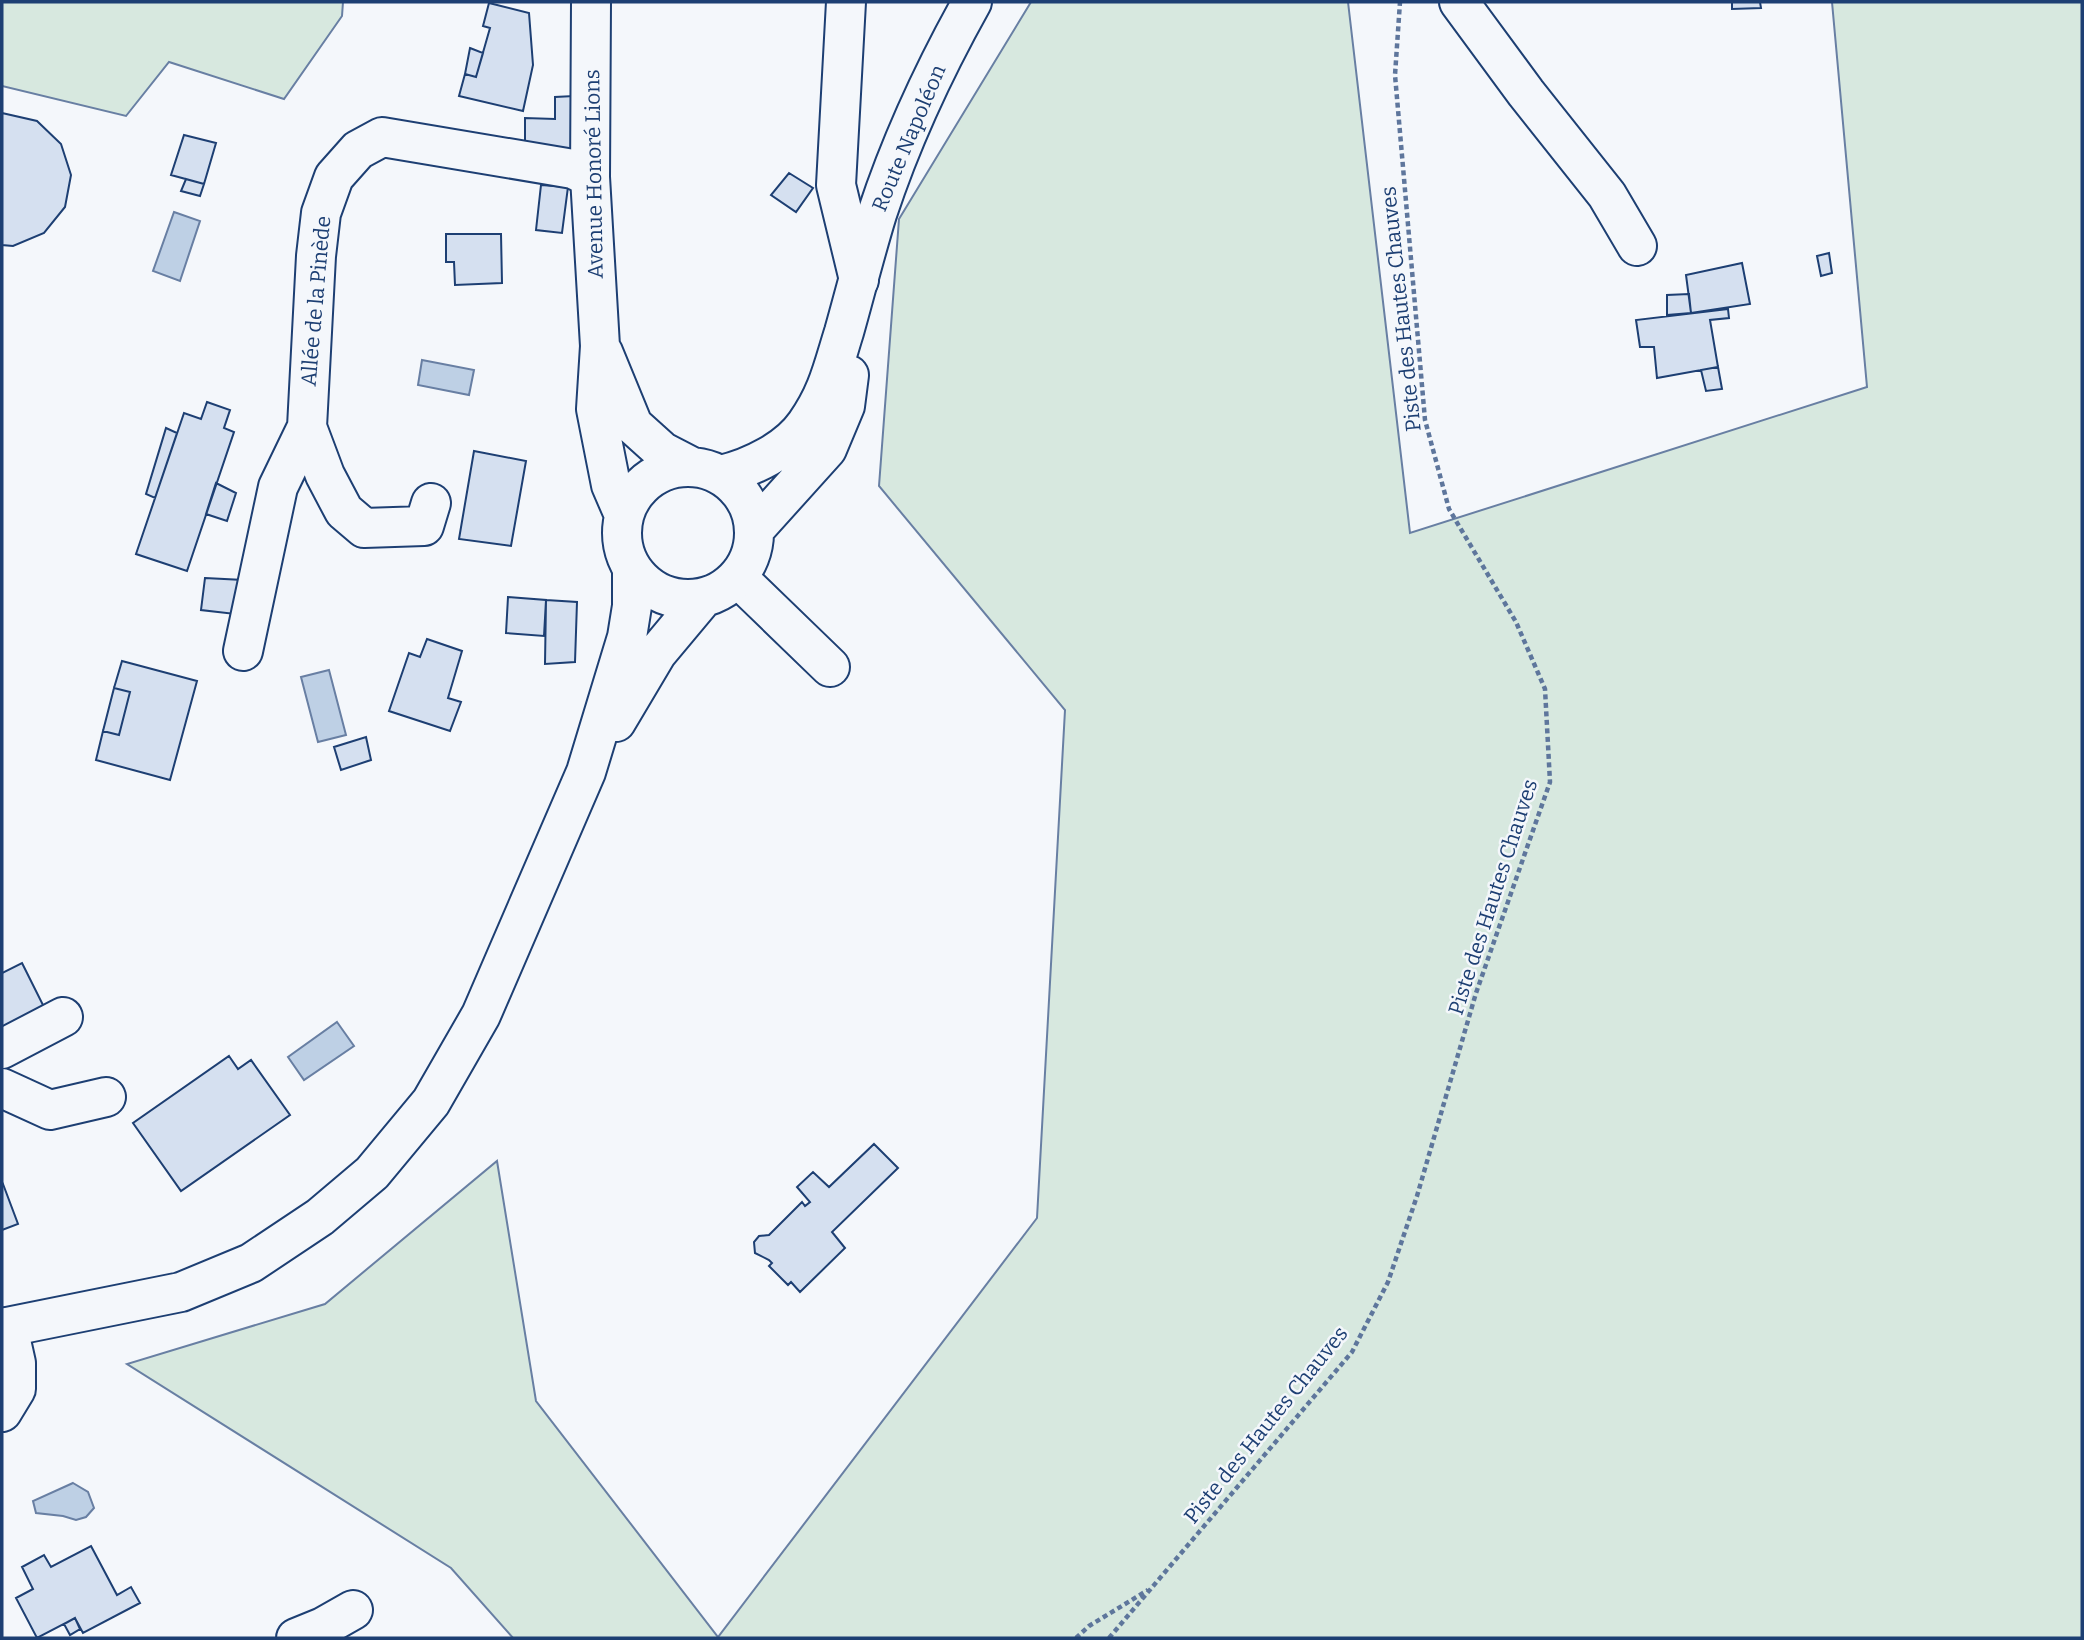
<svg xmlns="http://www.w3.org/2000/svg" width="2084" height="1640" font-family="Bitter,serif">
  <rect width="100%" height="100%" fill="#f4f7fb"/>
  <path fill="#d7e8df" stroke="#687fa3" stroke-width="2" d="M 2,2 L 343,2 L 342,16 L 284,99 L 169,62 L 126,116 L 2,86 Z
    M 1031,2 L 1348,2 L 1410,533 L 1867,387 L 1832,2 L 2082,2 L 2082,1638 L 513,1638 L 451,1568 L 127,1364 L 325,1304 L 497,1161 L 536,1401 L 718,1637 L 1037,1218 L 1065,710 L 879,486 L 899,219 Z"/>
  <path fill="#bed0e5" stroke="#687fa3" stroke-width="2" d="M 174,212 L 200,221 L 180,281 L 153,271 Z
    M 422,360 L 474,370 L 469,395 L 418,385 Z
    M 329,670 L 346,735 L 318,742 L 301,677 Z
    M 337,1022 L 354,1046 L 304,1080 L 288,1057 Z
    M 73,1483 L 88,1492 L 94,1508 L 86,1517 L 76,1520 L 63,1516 L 36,1513 L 33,1501 Z"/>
  <path fill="#d5e0f0" stroke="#1d3f73" stroke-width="2" d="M 1732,2 L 1760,2 L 1761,8 L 1732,9 Z
    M 489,3 L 529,13 L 533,65 L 523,111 L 459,96 L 465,74 L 476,77 L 490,28 L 483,26 Z
    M 470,48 L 483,53 L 476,77 L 465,74 Z
    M 574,96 L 574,149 L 525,148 L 525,118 L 555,119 L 555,97 Z
    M 2,113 L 37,121 L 61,144 L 71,175 L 65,207 L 44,233 L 13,246 L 2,245 Z
    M 184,135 L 216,143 L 204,184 L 171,175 Z
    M 789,173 L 813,188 L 796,212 L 771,195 Z
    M 186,179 L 204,184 L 200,196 L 181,191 Z
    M 541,185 L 568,187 L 562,233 L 536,230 Z
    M 446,234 L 501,234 L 502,283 L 455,285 L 454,262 L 446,262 Z
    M 1829,253 L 1832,273 L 1821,276 L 1817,256 Z
    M 1742,263 L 1750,304 L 1691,313 L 1686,275 Z
    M 1689,294 L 1691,313 L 1667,315 L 1667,295 Z
    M 1728,309 L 1729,318 L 1710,320 L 1718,367 L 1657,378 L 1654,347 L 1640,347 L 1636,320 Z
    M 1718,367 L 1722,389 L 1706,391 L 1701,370 Z
    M 207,402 L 230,410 L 224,428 L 234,432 L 187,571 L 136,554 L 184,413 L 201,419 Z
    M 166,428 L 177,433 L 155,498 L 146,494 Z
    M 474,451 L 526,461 L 511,546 L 459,539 Z
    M 216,483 L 236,493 L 227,521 L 206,514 Z
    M 205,578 L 243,580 L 235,614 L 201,610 Z
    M 508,597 L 546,600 L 544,636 L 506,633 Z
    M 546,600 L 577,602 L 575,662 L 545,664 Z
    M 427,639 L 462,651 L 448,698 L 461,702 L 450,731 L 389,711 L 409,653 L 420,657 Z
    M 122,661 L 197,681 L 170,780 L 96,760 L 103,731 L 119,735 L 130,692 L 114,688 Z
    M 114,688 L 130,692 L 119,735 L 103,731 Z
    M 366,737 L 371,760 L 341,770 L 334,747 Z
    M 22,963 L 45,1009 L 2,1031 L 2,973 Z
    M 229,1056 L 238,1069 L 251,1060 L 290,1115 L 181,1191 L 133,1123 Z
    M 874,1144 L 898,1168 L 832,1232 L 845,1248 L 800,1292 L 791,1282 L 788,1285 L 769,1266 L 772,1263 L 769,1260 L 755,1253 L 754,1242 L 759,1236 L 769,1235 L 802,1202 L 805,1206 L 810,1202 L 797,1187 L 813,1172 L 829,1187 Z
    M 3,1184 L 18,1224 L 2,1230 L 2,1185 Z
    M 91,1546 L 117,1595 L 131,1587 L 140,1603 L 83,1633 L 75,1618 L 37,1638 L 16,1598 L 33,1589 L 22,1567 L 44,1555 L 51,1567 Z
    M 75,1618 L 80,1629 L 70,1635 L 64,1624 Z"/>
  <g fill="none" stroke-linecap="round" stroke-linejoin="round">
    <g stroke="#1d3f73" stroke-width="42">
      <path id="minor" d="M 846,2 L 836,185 L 859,280
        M 1459,2 L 1526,93 L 1607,195 L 1637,246
        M 307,427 L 325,475 L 344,511 L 364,528 L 424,526 L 431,503
        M 738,578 L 830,667
        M 243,651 L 278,487 L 307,427 L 316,256 L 321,213 L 334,177 L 358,150 L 382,137 L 573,169 L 590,177
        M 2,1049 L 63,1017
        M 2,1088 L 50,1110 L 106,1097
        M 2,1412 L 16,1389 L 16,1363 L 8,1327
        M 296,1638 L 323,1627 L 353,1610"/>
    </g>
    <g stroke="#1d3f73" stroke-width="42">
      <path id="major" d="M 591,2 L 590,177 L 600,346 L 596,409 L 611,485 L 624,515
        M 603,352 L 633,425 L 663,452 L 692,467
        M622 533a66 66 0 1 1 132 0a66 66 0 1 1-132 0Z
        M 721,475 C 751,468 788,450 806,424 C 828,393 833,367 844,332 C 855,293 865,253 877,214 C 901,141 934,70 972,2
        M 754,530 L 827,449 L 845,406 L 849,375
        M 616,722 L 657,653 L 703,598
        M 2,1328 L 181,1292 L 251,1263 L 320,1217 L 372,1173 L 431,1102 L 481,1015 L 586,772 L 627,637 L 632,606 L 632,571"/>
    </g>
    <path stroke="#5e769c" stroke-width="4.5" stroke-dasharray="5 3.5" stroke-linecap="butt" d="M 1076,1638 L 1089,1626 L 1148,1590
      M 1109,1638 L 1352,1352 L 1388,1282 L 1417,1196 L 1476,993 L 1550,782 L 1545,689 L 1516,622 L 1449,509 L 1425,420 L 1395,75 L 1400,2"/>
    <use href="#minor" stroke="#f4f7fb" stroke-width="38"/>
    <use href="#major" stroke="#f4f7fb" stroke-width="38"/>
  </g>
  <g text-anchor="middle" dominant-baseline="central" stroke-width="5" stroke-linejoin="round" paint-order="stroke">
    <g font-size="21" fill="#1d3f73" stroke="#f4f7fb">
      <text transform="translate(909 138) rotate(-67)">Route Napoléon</text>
      <text transform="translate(594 174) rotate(-91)">Avenue Honoré Lions</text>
      <text transform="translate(316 301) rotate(-85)">Allée de la Pinède</text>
      <text transform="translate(1401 309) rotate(-96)">Piste des Hautes Chauves</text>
      <text transform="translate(1493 897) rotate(-72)">Piste des Hautes Chauves</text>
      <text transform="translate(1266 1425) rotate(-51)">Piste des Hautes Chauves</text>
    </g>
  </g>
  <rect width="2084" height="1640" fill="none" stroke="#1d3f73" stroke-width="7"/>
</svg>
